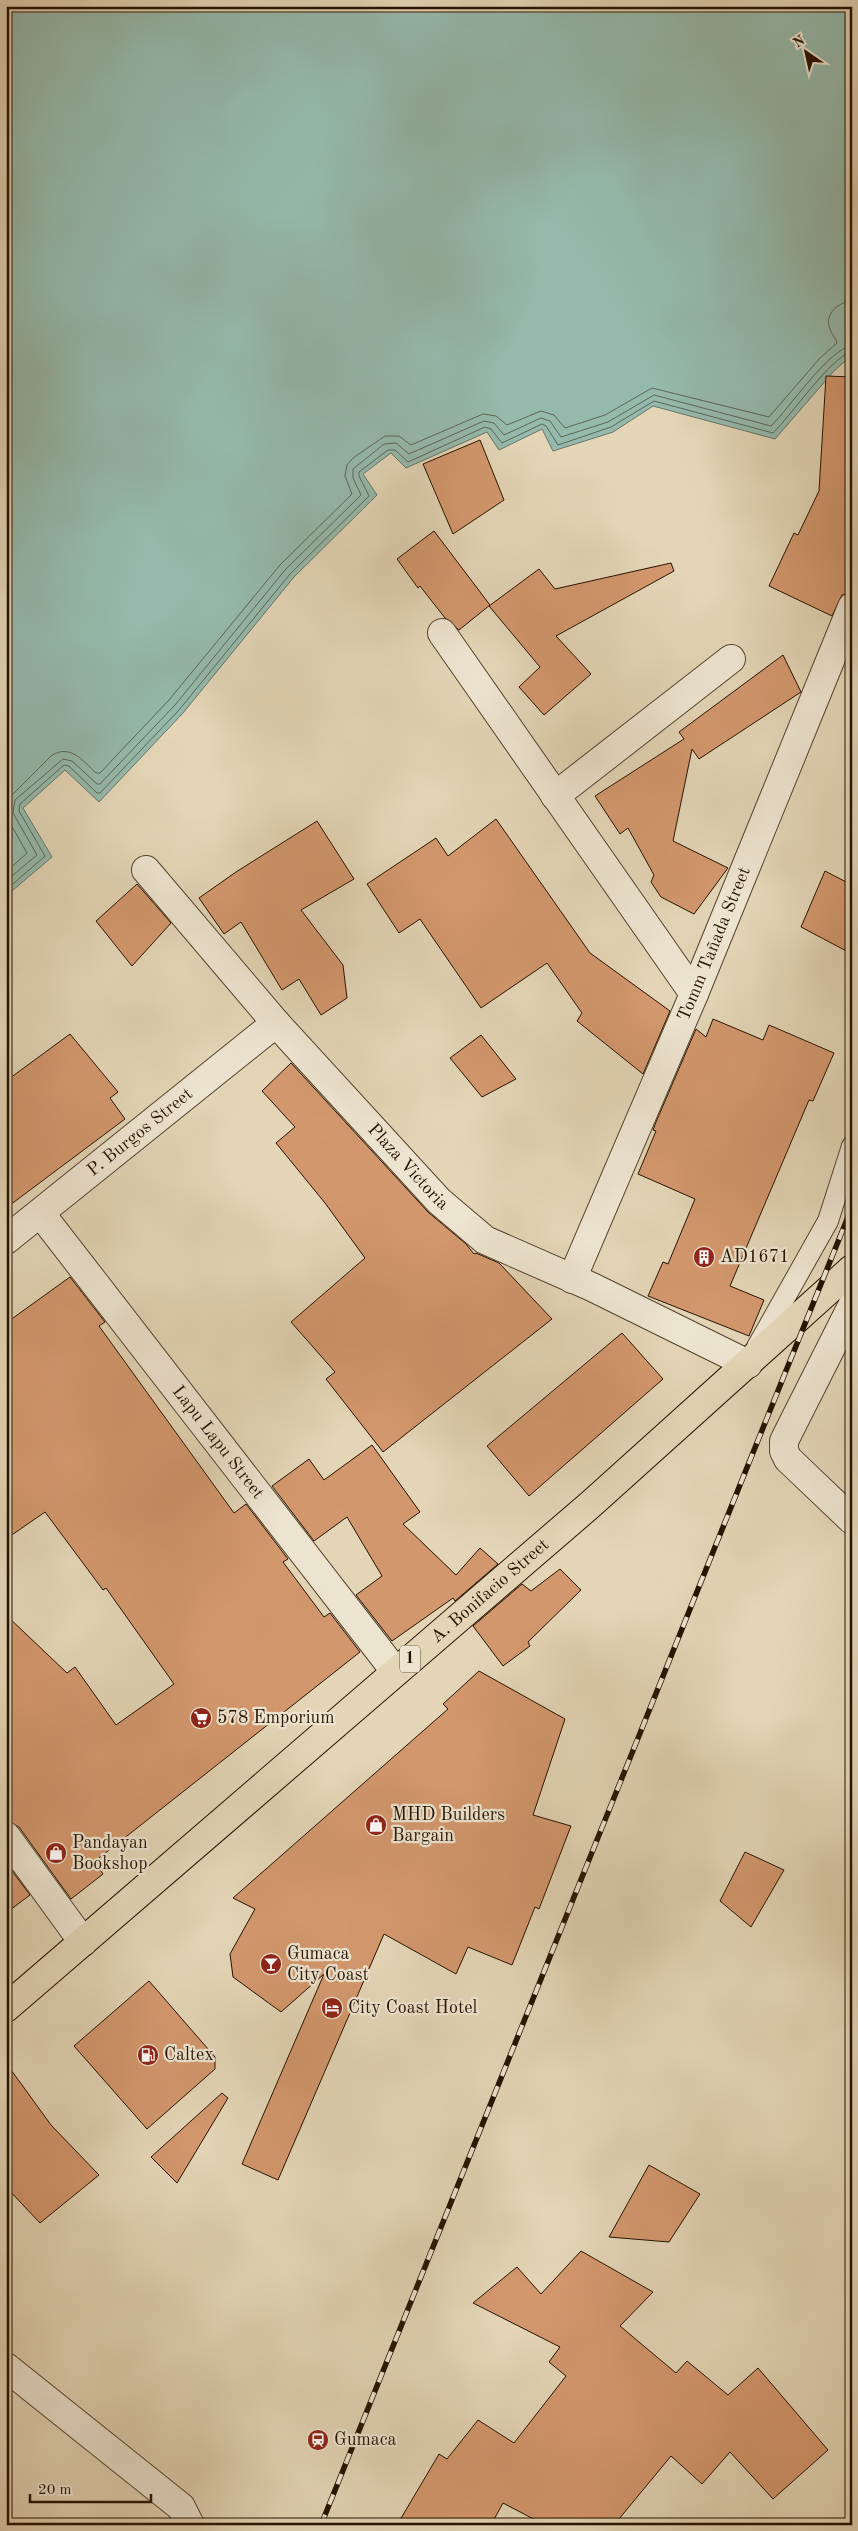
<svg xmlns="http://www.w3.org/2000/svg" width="858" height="2531" font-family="'Old Standard TT',serif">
  <rect width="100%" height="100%" fill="#e3d5b6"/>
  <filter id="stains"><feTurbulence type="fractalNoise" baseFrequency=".004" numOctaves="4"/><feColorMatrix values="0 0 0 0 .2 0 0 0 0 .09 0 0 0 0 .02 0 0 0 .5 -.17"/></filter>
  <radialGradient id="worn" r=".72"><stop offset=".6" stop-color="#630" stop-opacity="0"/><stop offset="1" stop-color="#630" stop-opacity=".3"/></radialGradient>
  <path fill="#95b9ac" stroke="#687667" d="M 6,6 L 852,6 L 852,319 L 847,322 L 852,329 L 852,355 L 834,371 L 775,439 L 653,406 L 613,432 L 553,451 L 542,429 L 499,450 L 487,432 L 406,468 L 391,453 L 363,474 L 377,495 L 294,577 L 183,713 L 99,802 L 65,770 L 23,808 L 52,857 L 6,896 Z"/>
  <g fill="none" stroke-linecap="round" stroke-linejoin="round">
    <path stroke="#5d6656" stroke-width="1" d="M 6,801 L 51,756 C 70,743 83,761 96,773 L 100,773 L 169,700 L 280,565 L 352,494 L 345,476 L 347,465 L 353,458 L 385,436 L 399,436 L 411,445 L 483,414 L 496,416 L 507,425 L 541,411 L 554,415 L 565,428 L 605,415 L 652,388 L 769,417 L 820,358 L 837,343 C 836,338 831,334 830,329 C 824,314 838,302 852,301
      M 6,816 L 27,853 L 6,872
      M 6,881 L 37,855 L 13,813 L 15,800 L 63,759 L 72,761 L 97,784 L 100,784 L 175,705 L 285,570 L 361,495 L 353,478 L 353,469 L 384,444 L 396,443 L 409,454 L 484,421 L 494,423 L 504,435 L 541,418 L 550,421 L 561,437 L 608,422 L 654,395 L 771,426 C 789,409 830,347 852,346
      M 6,890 L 45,856 L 19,811 L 20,804 L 64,765 L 69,766 L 97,793 L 100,793 L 179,710 L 290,574 L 369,496 L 359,476 L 359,472 L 388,450 L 395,450 L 408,462 L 485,427 L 491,429 L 502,443 L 542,424 L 546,426 L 558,445 L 611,427 L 654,401 L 773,433 C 790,417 833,354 852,352"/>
  </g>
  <path fill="#d3976d" stroke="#251200" d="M 826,376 L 852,377 L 852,592 L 842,595 L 832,616 L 769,586 L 794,533 L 798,535 L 819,491 Z
    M 480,440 L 504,500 L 453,534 L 423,464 Z
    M 434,531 L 490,605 L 459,630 L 445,618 L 420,586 L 418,588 L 397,559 Z
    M 671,563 L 674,571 L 556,636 L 591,674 L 544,715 L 519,687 L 540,667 L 489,606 L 539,569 L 555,589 Z
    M 783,655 L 801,692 L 699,759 L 692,749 L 673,841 L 728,868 L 694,914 L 661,897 L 651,882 L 654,875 L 628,828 L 620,834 L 595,796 L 684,739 L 679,732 Z
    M 496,819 L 590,953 L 670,1011 L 643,1074 L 577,1021 L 582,1013 L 547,963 L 481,1008 L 420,919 L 399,933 L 367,884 L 436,838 L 448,856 Z
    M 317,821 L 354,879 L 301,910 L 343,965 L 347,998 L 321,1015 L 299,979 L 282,990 L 241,922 L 224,934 L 199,898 L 236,872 Z
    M 825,871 L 852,885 L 852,954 L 801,927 Z
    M 137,884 L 171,923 L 132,966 L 96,921 Z
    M 713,1019 L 763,1040 L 769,1025 L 834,1053 L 813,1101 L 809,1100 L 730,1286 L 764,1300 L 749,1336 L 648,1296 L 663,1262 L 668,1264 L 695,1199 L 638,1174 L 656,1131 L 653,1130 L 656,1122 L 696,1029 L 706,1037 Z
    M 70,1034 L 118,1092 L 110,1098 L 125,1119 L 6,1208 L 6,1081 Z
    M 481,1035 L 516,1079 L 482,1097 L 450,1058 Z
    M 291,1063 L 428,1212 L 466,1244 L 474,1254 L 476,1253 L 499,1263 L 552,1319 L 383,1452 L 326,1379 L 335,1372 L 291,1322 L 365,1258 L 325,1203 L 276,1143 L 295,1127 L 262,1091 Z
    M 70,1277 L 105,1322 L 99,1326 L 234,1513 L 246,1504 L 288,1559 L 283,1562 L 324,1617 L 330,1613 L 360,1652 L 94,1862 L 103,1874 L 71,1899 L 19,1827 L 6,1821 L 6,1615 L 67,1673 L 75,1667 L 116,1725 L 174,1684 L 106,1588 L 103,1590 L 45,1512 L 6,1539 L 6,1323 Z
    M 622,1333 L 663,1379 L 529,1496 L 487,1446 Z
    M 372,1445 L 420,1512 L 403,1524 L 456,1575 L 480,1548 L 498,1564 L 455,1601 L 453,1598 L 392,1641 L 356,1595 L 382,1576 L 347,1517 L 314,1541 L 272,1486 L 309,1459 L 324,1480 Z
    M 560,1569 L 581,1590 L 528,1642 L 530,1646 L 503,1666 L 473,1626 L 522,1584 L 531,1591 Z
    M 479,1671 L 565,1719 L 533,1815 L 571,1826 L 539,1909 L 535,1907 L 512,1965 L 468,1947 L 456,1974 L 384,1934 L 278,2180 L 242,2164 L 324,1974 L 281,2012 L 233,1977 L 230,1954 L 255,1909 L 233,1898 L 448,1709 L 443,1704 Z
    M 745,1852 L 784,1870 L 751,1927 L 720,1901 Z
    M 6,1863 L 30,1895 L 6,1913 Z
    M 149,1981 L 215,2057 L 215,2069 L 147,2129 L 74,2046 Z
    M 6,2063 L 51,2125 L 99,2175 L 40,2223 L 6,2187 Z
    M 222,2093 L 228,2098 L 177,2183 L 151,2157 Z
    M 649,2165 L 700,2194 L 669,2242 L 609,2237 Z
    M 581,2251 L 653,2292 L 620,2326 L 676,2373 L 687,2361 L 728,2395 L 758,2368 L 828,2450 L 773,2499 L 730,2452 L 702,2484 L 671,2456 L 614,2525 L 545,2525 L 503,2503 L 491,2525 L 397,2525 L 439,2454 L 447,2459 L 478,2420 L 514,2443 L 566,2376 L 549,2362 L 560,2347 L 473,2303 L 517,2267 L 541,2294 Z"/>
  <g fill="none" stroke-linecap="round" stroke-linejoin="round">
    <g stroke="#54432e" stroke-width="22">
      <path id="service" d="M 757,1347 L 828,1221 L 852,1146"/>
    </g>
    <g stroke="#54432e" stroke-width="30">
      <g id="minor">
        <path d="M 442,633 L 694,994"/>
        <path d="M 555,796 L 731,659"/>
        <path id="s1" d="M 146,870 L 276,1023 L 439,1201 L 485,1240 L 592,1287 L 748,1364"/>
        <path id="s2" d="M 41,1214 L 395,1671"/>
        <path id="s3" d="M 6,1240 L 276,1023"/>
        <path id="s4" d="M 572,1279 L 694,994 L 852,607"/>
        <path d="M 852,1306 L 784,1441 L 784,1451 L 788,1459 L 852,1520"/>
        <path d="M 6,1836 L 83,1942"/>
        <path d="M 6,2367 L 181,2507 L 190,2525"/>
      </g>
    </g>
    <g stroke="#251200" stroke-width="30">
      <g id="primary">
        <path id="s5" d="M 6,2008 L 591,1504 L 852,1269"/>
      </g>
    </g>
    <use href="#service" stroke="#ede4d0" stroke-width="20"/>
    <use href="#minor" stroke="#ede4d0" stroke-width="28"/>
    <use href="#primary" stroke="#e3d5b6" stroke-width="28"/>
    <g stroke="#251200" stroke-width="5.5">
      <path id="rail" d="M 321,2525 L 852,1207"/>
    </g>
    <use href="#rail" stroke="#ede4d0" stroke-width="4" stroke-dasharray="11" stroke-linecap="butt"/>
  </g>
  <defs>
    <g id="building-disc" transform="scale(1.125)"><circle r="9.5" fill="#8f2418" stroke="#ede4d0"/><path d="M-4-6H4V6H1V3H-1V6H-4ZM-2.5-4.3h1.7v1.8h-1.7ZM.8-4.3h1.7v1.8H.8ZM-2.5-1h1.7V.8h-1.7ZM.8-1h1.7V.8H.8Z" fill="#fff"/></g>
    <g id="supermarket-disc" transform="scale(1.125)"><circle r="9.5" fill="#8f2418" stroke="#ede4d0"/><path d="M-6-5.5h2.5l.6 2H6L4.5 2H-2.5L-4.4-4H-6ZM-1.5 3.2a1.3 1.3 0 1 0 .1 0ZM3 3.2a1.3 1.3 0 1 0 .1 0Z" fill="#fff"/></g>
    <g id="shop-disc" transform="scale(1.125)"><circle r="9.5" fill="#8f2418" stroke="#ede4d0"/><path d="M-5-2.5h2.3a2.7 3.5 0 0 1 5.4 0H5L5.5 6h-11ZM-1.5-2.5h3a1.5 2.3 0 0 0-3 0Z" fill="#fff"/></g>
    <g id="bar-disc" transform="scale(1.125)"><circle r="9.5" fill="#8f2418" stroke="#ede4d0"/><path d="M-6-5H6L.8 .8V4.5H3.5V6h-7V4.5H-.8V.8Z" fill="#fff"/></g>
    <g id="hotel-disc" transform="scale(1.125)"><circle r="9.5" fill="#8f2418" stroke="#ede4d0"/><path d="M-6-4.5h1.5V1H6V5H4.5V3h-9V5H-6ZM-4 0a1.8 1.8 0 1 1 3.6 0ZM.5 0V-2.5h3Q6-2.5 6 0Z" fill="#fff"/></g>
    <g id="fuel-disc" transform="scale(1.125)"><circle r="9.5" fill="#8f2418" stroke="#ede4d0"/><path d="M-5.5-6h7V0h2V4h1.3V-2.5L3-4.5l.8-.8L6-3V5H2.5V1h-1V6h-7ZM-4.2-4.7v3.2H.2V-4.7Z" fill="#fff"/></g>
    <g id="station-disc" transform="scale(1.125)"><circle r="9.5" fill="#8f2418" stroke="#ede4d0"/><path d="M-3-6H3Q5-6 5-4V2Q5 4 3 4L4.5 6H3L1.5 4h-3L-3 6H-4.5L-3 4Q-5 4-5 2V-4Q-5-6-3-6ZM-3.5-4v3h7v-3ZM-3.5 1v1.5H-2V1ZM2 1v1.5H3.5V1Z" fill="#fff"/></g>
  </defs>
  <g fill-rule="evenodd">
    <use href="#building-disc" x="704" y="1257"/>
    <use href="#supermarket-disc" x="201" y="1718"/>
    <use href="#shop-disc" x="376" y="1825"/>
    <use href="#shop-disc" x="56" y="1853"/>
    <use href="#bar-disc" x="271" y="1964"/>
    <use href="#hotel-disc" x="332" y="2008"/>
    <use href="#fuel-disc" x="148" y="2055"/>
    <use href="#station-disc" x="318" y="2440"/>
  </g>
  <g text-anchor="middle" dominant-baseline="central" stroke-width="4.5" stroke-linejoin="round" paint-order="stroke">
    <rect fill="#ede4d0" stroke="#61513e" stroke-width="1" x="400" y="1645.5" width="20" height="27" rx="4"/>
    <g font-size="16" font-weight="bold" fill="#251200">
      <text x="410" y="1659">1</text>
    </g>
    <g font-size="18" fill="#251200" stroke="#ede4d0">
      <text stroke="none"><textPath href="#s4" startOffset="364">Tomm Tañada Street</textPath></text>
      <text stroke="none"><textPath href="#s3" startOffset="172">P. Burgos Street</textPath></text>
      <text stroke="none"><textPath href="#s1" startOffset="396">Plaza Victoria</textPath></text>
      <text stroke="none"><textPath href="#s2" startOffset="289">Lapu Lapu Street</textPath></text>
      <text stroke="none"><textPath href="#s5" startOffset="639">A. Bonifacio Street</textPath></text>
    </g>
    <g font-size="18" fill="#251200" stroke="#ede4d0" text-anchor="start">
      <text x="720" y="1257">AD1671</text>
      <text x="217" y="1718">578 Emporium</text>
      <text x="392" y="1815">MHD Builders<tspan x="392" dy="21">Bargain</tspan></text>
      <text x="72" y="1843">Pandayan<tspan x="72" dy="21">Bookshop</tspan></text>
      <text x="287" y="1954">Gumaca<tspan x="287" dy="21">City Coast</tspan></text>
      <text x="348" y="2008">City Coast Hotel</text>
      <text x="164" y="2055">Caltex</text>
      <text x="334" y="2440">Gumaca</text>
    </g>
  </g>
  <rect width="858" height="2531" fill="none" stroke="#e3d5b6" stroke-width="25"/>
  <rect x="8" y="8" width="843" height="2516" fill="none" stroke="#251200" stroke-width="2.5"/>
  <rect x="12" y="12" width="833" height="2506" fill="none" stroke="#251200"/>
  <g transform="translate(806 52) rotate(326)" stroke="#ede4d0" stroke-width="4" paint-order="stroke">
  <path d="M0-4L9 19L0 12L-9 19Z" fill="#251200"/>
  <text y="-8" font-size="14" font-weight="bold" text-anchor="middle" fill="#251200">N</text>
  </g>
  <path d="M30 2494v8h121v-8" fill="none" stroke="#251200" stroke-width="2.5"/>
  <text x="38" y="2494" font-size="15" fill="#251200" stroke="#ede4d0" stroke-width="4" paint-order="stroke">20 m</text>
  <rect width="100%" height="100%" filter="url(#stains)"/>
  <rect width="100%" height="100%" fill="url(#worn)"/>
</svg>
